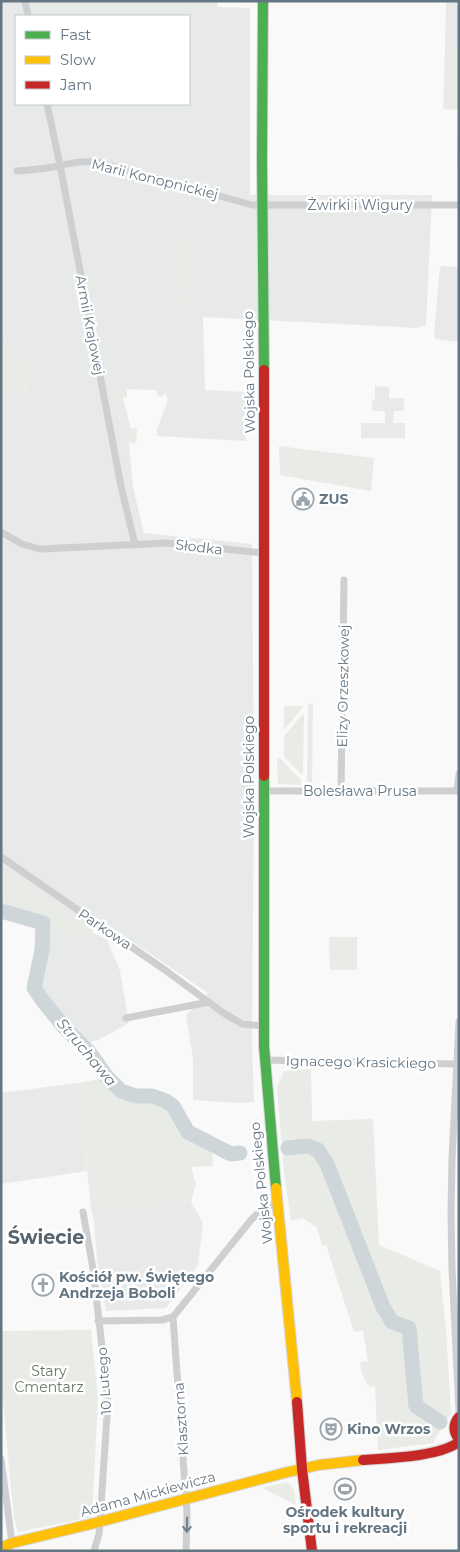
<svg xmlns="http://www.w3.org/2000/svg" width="460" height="1552" font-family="Montserrat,sans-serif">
  <rect width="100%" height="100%" fill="#f9f9f9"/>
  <path fill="#e8e9e9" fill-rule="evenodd" d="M 1,1 L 217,1 L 218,7 L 250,8 L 250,195 L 432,195 L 426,325 L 417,328 L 203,317 L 205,390 L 246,392 L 246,441 L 157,436 L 157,429 L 168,400 L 166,394 L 160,397 L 158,396 L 156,390 L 114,389 L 124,442 L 129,443 L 133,487 L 144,533 L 252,544 L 254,784 L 252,1041 L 254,1102 L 238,1103 L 193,1100 L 193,1058 L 186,1015 L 208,993 L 111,927 L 94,931 L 1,868 L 1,384 L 26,395 L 23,333 L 1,346 ZM 16,16 L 189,16 L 189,104 L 16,104 Z
    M 446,1 L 459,1 L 459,48 L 445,47 Z
    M 441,266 L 459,267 L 459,342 L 436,339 L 434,336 L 439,275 Z
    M 375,386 L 389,387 L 389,398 L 404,398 L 404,411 L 394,411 L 393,423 L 405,423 L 405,438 L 361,438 L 361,423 L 385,423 L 385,411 L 372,411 L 372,400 L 375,399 Z
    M 48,922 L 78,925 L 107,940 L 120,971 L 129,1023 L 98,1040 L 87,1043 L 62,1020 L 36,986 Z
    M 78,1083 L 87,1171 L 1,1184 L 1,1093 Z
    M 191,1202 L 203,1223 L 198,1265 L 166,1308 L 106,1311 L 97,1259 L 94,1221 L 91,1208 Z"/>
  <path fill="#e8ebe6" d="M 445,47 L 459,48 L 459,168 L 457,167 L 458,110 L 443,109 Z
    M 237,207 L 247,211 L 249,214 L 249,235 L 239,245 L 234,245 L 233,240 L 218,240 L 218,239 L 203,241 L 202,245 L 196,242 L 197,237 L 245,237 L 245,215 L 237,214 Z
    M 178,238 L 183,238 L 187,250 L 187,289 L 179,289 L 180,300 L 187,300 L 192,305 L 231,304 L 232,306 L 232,309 L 180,306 L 175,304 L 175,241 Z
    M 249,246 L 249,310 C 246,309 243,307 242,304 L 242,257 L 244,252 Z
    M 23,333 L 26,395 L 1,384 L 1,346 Z
    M 114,388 L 127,388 L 127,397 L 123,398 L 131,429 L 137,428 L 136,443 L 124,442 Z
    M 279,446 L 374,458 L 371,491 L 280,475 Z
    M 313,703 L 312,785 L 309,785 L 307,779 L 308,704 Z
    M 284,706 L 304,706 L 284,730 Z
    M 302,715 L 304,715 L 303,773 L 301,774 L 284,756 L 284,736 Z
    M 277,758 L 280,758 L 301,780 L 301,785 L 278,784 Z
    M 1,868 L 94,931 L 76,937 L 1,913 Z
    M 329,937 L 357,937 L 357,970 L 330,970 Z
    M 311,1069 L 312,1121 L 373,1119 L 379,1245 L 440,1271 L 446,1330 L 451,1413 L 433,1443 L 378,1450 L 375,1387 L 368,1386 L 362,1374 L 360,1362 L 368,1361 L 363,1330 L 354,1332 L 326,1245 L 322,1246 L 317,1228 L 303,1218 L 291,1221 L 284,1172 L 277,1088 L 284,1071 Z
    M 100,1079 L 120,1094 L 166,1108 L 185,1134 L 212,1149 L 213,1166 L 191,1167 L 196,1184 L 191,1202 L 91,1208 L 78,1083 Z
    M 91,1330 L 98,1399 L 92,1517 L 18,1532 L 14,1518 L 1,1382 L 1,1331 Z
    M 287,1482 L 294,1490 L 296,1505 L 262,1488 Z"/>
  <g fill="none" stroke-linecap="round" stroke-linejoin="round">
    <path stroke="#ced6d9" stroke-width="15" d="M 1,911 L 43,923 L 42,950 L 34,988 L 43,1001 L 64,1027 L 90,1053 L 107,1077 L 121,1091 L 136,1096 L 152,1096 L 166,1101 L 173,1106 L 188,1132 L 231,1154 L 240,1153
      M 288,1148 L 308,1146 L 318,1150 L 327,1164 L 383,1307 L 392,1322 L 409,1328 L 416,1406 L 440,1422"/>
    <g stroke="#d5d6d7" stroke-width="12">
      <path id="fast" d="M 263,1 L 262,159 L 264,370
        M 264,776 L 264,1046 L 276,1188"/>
    </g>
    <g stroke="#d5d6d7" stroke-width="12">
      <path id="slow" d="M 276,1188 L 297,1402
        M 1,1548 L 12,1543 L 87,1525 L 284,1473 L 319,1465 L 363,1460"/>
    </g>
    <g stroke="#d5d6d7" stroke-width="12">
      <path id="jam" d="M 264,370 L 264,776
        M 297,1402 L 302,1469 L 312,1551
        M 459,1417 C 453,1424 453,1432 459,1439
        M 363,1460 C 390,1458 438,1457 459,1442"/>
    </g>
    <path stroke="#cecfd0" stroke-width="7" d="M 25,1 L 28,16
      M 47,104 L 60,165 L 121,486 L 135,545
      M 17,171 C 29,170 41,169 53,167 C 70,163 84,160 101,163 L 252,205 L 459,205
      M 1,532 L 22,544 L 40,549 L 167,543 L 264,553
      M 263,791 L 459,791
      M 341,791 L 344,580
      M 457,791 L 459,774
      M 1,857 L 165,970 L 222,1012 L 242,1024 L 264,1026
      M 126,1018 L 209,1002
      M 459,1022 L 452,1159 L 451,1214 L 452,1268 L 459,1411
      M 265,1060 L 457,1064
      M 83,1212 L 93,1269 L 107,1390 L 107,1416 L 100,1521 L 99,1534 L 94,1551
      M 173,1317 L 187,1513 L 186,1551
      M 98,1321 L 162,1320 L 173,1317 L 251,1220 C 259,1212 266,1206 277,1203
      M 1,1459 L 12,1543"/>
    <use href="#fast" stroke="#4caf50" stroke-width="10"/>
    <use href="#slow" stroke="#ffc107" stroke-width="10"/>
    <use href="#jam" stroke="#c62828" stroke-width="10"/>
  </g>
  <defs><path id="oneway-shaft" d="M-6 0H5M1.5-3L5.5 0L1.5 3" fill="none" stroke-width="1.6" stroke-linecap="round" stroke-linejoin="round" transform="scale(1.25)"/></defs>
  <use stroke="#707f8b" href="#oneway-shaft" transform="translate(187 1525) rotate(91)"/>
  <defs>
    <g id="civic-ring" transform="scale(1.125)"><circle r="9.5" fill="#fff" stroke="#99a4ac" stroke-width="1.5"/><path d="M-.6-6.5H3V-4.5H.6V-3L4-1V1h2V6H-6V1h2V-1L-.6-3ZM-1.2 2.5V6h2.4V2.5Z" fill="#99a4ac"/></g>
    <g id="church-ring" transform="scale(1.125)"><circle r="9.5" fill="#fff" stroke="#99a4ac" stroke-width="1.5"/><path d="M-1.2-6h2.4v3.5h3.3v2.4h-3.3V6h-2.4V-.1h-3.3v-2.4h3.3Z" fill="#99a4ac"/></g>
    <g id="theatre-ring" transform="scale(1.125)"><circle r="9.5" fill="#fff" stroke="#99a4ac" stroke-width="1.5"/><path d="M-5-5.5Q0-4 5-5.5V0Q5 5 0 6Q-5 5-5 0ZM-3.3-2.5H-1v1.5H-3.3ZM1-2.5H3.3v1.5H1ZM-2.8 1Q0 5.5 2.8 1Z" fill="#99a4ac"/></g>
    <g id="stadium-ring" transform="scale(1.125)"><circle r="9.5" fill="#fff" stroke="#99a4ac" stroke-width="1.5"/><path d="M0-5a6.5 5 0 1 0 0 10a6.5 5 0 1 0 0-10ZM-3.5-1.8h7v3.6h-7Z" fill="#99a4ac"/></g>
  </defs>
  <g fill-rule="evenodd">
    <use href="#civic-ring" x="303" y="499"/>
    <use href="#church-ring" x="43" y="1285"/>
    <use href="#theatre-ring" x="331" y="1429"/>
    <use href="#stadium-ring" x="345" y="1489"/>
  </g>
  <g text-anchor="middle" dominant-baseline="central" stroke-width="5" stroke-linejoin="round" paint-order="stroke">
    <g font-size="14" fill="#657683" stroke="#fff">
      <text transform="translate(155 179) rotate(14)">Marii Konopnickiej</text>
      <text x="360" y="205">Żwirki i Wigury</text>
      <text transform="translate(90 325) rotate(79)">Armii Krajowej</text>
      <text transform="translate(249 372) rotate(-91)">Wojska Polskiego</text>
      <text transform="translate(199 547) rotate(7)">Słodka</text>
      <text transform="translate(343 686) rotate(-89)">Elizy Orzeszkowej</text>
      <text transform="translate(249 777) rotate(-90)">Wojska Polskiego</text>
      <text x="360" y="791">Bolesława Prusa</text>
      <text transform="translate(105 929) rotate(34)">Parkowa</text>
      <text transform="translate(361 1062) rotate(1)">Ignacego Krasickiego</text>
      <text transform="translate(261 1183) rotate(-96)">Wojska Polskiego</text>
      <text transform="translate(104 1381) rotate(-94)">10 Lutego</text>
      <text transform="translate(181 1419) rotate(-94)">Klasztorna</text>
      <text transform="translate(148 1494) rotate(-15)">Adama Mickiewicza</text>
    </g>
    <g font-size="14" font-weight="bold" fill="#657683" stroke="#fff" text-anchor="start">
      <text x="319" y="499">ZUS</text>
      <text x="59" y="1277">Kościół pw. Świętego<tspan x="59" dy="16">Andrzeja Boboli</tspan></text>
      <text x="347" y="1429">Kino Wrzos</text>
      <text x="345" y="1512" text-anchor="middle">Ośrodek kultury<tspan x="345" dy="16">sportu i rekreacji</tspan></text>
    </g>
    <g font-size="14" fill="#687a64" stroke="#fff">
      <text x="49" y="1371">Stary<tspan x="49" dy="16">Cmentarz</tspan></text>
    </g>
    <g font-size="15" font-style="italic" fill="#60757c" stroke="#fff">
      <text transform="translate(87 1052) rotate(50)">Struchawa</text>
    </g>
    <g font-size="19" font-weight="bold" fill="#57646e" stroke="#fff">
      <text x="46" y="1237">Świecie</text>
    </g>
  </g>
  <rect width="460" height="1552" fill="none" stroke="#657683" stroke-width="5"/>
  <rect x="15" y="15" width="175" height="90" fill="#ffffff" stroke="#c1c8cd"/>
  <rect x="25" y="31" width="25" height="8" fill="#4caf50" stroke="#c1c8cd"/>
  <text x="60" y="40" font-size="15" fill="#657683">Fast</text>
  <rect x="25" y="56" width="25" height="8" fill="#ffc107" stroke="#c1c8cd"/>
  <text x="60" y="65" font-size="15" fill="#657683">Slow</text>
  <rect x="25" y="81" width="25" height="8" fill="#c62828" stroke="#c1c8cd"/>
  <text x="60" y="90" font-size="15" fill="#657683">Jam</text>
</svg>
